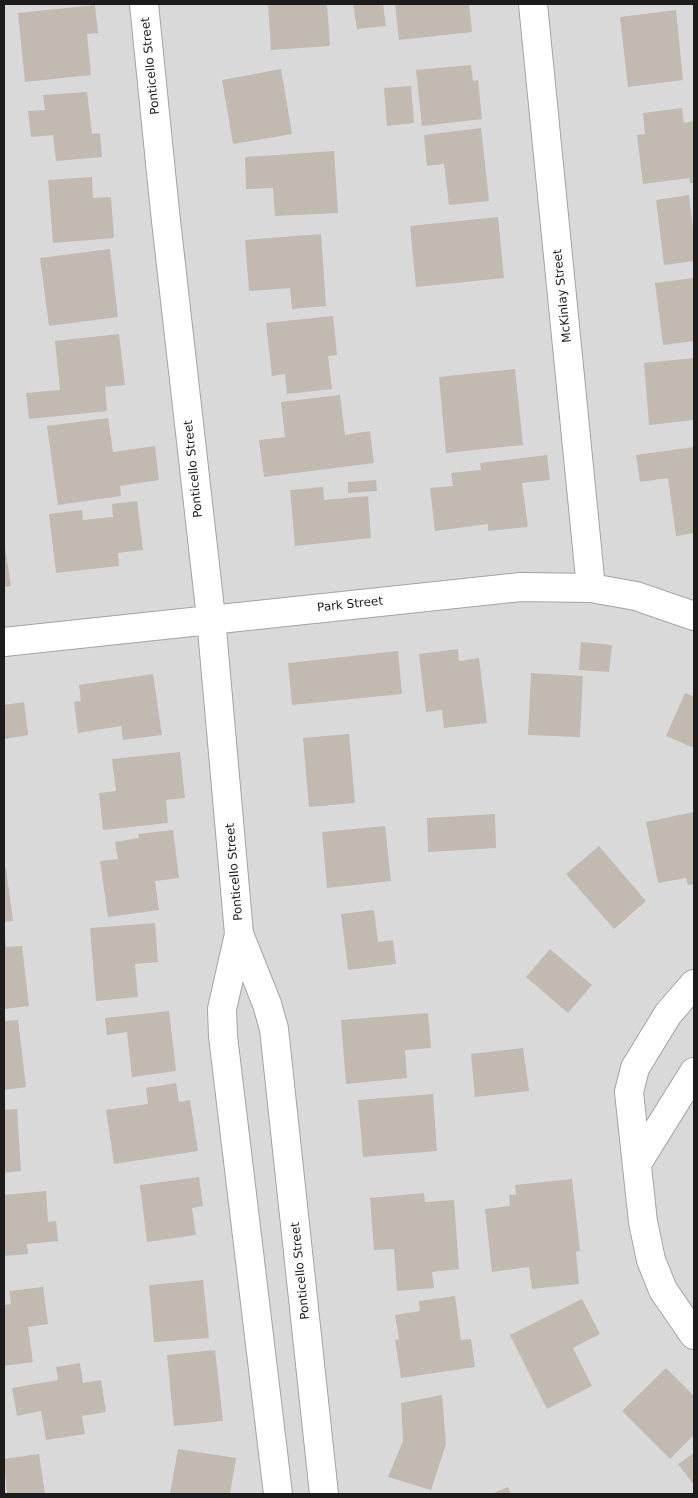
<svg xmlns="http://www.w3.org/2000/svg" width="698" height="1498" font-family="'DejaVu Sans',sans-serif">
  <rect width="100%" height="100%" fill="#ede9e1"/>
  <path fill="#dad9d9" d="M 4,4 L 694,4 L 694,1494 L 4,1494 Z"/>
  <path fill="#c2b9b1" d="M 268,4 L 327,4 L 330,46 L 271,50 Z
    M 353,4 L 383,4 L 386,26 L 357,29 Z
    M 395,4 L 469,4 L 472,32 L 399,40 Z
    M 95,5 L 98,33 L 87,34 L 91,75 L 25,82 L 18,13 Z
    M 676,10 L 683,80 L 628,87 L 620,17 Z
    M 471,65 L 473,81 L 478,80 L 482,119 L 422,126 L 416,70 Z
    M 281,69 L 292,134 L 233,144 L 222,80 Z
    M 411,86 L 414,123 L 387,126 L 384,88 Z
    M 87,92 L 92,134 L 100,133 L 102,157 L 56,161 L 53,135 L 31,137 L 28,111 L 45,110 L 43,95 Z
    M 682,108 L 684,123 L 694,121 L 694,183 L 690,183 L 689,178 L 643,184 L 637,135 L 645,134 L 643,113 Z
    M 481,128 L 489,201 L 449,205 L 444,164 L 427,166 L 424,135 Z
    M 334,151 L 338,213 L 275,216 L 273,188 L 246,189 L 245,157 Z
    M 92,177 L 93,198 L 111,197 L 114,238 L 53,243 L 48,180 Z
    M 689,195 L 694,237 L 694,261 L 664,265 L 656,200 Z
    M 498,217 L 504,278 L 416,287 L 410,226 Z
    M 321,234 L 326,306 L 292,309 L 290,288 L 249,291 L 245,240 Z
    M 110,249 L 118,317 L 49,326 L 40,258 Z
    M 694,278 L 694,341 L 663,345 L 655,283 Z
    M 333,316 L 337,355 L 328,356 L 332,389 L 287,394 L 285,374 L 272,376 L 266,323 Z
    M 119,334 L 125,385 L 105,387 L 107,411 L 29,419 L 26,393 L 60,390 L 55,341 Z
    M 694,358 L 694,420 L 649,425 L 644,363 Z
    M 515,369 L 523,445 L 446,453 L 439,377 Z
    M 340,395 L 345,435 L 370,431 L 374,463 L 264,477 L 259,440 L 285,437 L 281,402 Z
    M 108,418 L 113,452 L 155,446 L 159,480 L 120,486 L 121,496 L 58,505 L 47,426 Z
    M 694,447 L 694,533 L 676,536 L 668,478 L 640,482 L 636,455 Z
    M 547,455 L 550,480 L 522,483 L 528,527 L 488,531 L 488,524 L 435,531 L 430,488 L 453,486 L 451,473 L 481,470 L 480,463 Z
    M 376,480 L 377,491 L 348,493 L 348,482 Z
    M 323,487 L 324,500 L 368,496 L 371,538 L 295,546 L 290,490 Z
    M 137,501 L 143,550 L 118,553 L 119,566 L 56,573 L 49,514 L 82,510 L 83,520 L 113,517 L 112,504 Z
    M 4,541 L 11,586 L 4,587 Z
    M 581,642 L 612,645 L 609,672 L 579,670 Z
    M 458,649 L 459,661 L 479,658 L 487,723 L 444,728 L 442,710 L 426,712 L 419,654 Z
    M 398,651 L 402,694 L 292,705 L 288,663 Z
    M 531,673 L 583,676 L 580,737 L 528,735 Z
    M 153,674 L 162,735 L 123,740 L 121,726 L 78,733 L 74,702 L 81,701 L 79,685 Z
    M 685,693 L 694,697 L 694,748 L 666,736 Z
    M 24,702 L 28,735 L 4,739 L 4,705 Z
    M 349,734 L 355,803 L 309,807 L 303,738 Z
    M 180,752 L 185,798 L 166,800 L 168,823 L 103,830 L 99,793 L 116,791 L 112,759 Z
    M 694,812 L 694,884 L 688,885 L 686,878 L 658,883 L 646,822 Z
    M 495,814 L 496,848 L 428,852 L 427,818 Z
    M 385,826 L 391,881 L 327,888 L 322,832 Z
    M 173,830 L 179,878 L 155,881 L 159,910 L 108,917 L 100,861 L 118,859 L 115,842 L 139,838 L 138,834 Z
    M 599,846 L 646,901 L 614,929 L 566,874 Z
    M 6,868 L 13,921 L 4,922 L 4,869 Z
    M 374,910 L 378,942 L 393,940 L 396,964 L 348,970 L 341,914 Z
    M 155,923 L 158,962 L 135,964 L 138,997 L 96,1001 L 90,928 Z
    M 5,937 L 6,947 L 22,946 L 29,1006 L 4,1009 Z
    M 550,949 L 592,985 L 568,1013 L 526,977 Z
    M 169,1011 L 176,1071 L 132,1077 L 127,1032 L 107,1035 L 105,1018 Z
    M 428,1013 L 431,1048 L 405,1050 L 407,1078 L 346,1084 L 341,1020 Z
    M 18,1020 L 26,1087 L 4,1090 L 4,1021 Z
    M 523,1048 L 529,1091 L 475,1097 L 471,1054 Z
    M 176,1083 L 179,1102 L 190,1100 L 198,1151 L 114,1164 L 106,1110 L 148,1104 L 146,1088 Z
    M 433,1094 L 437,1151 L 363,1157 L 358,1100 Z
    M 17,1109 L 21,1171 L 4,1173 L 4,1110 Z
    M 199,1177 L 203,1206 L 192,1208 L 196,1235 L 147,1242 L 140,1185 Z
    M 572,1179 L 580,1251 L 576,1252 L 579,1284 L 532,1289 L 529,1267 L 492,1272 L 485,1209 L 510,1206 L 509,1195 L 516,1195 L 515,1185 Z
    M 46,1191 L 48,1222 L 56,1221 L 58,1241 L 27,1244 L 28,1254 L 4,1256 L 4,1195 Z
    M 424,1193 L 425,1202 L 454,1200 L 459,1269 L 432,1272 L 434,1288 L 397,1291 L 394,1249 L 374,1250 L 370,1198 Z
    M 203,1280 L 209,1338 L 154,1342 L 149,1285 Z
    M 43,1287 L 48,1324 L 28,1327 L 33,1362 L 4,1366 L 4,1305 L 11,1304 L 9,1291 Z
    M 455,1296 L 461,1340 L 471,1339 L 475,1367 L 401,1378 L 395,1340 L 399,1339 L 395,1315 L 420,1311 L 419,1301 Z
    M 582,1299 L 600,1334 L 573,1348 L 592,1386 L 547,1409 L 510,1335 Z
    M 215,1350 L 223,1421 L 174,1426 L 167,1355 Z
    M 80,1363 L 83,1383 L 101,1380 L 106,1412 L 82,1416 L 85,1434 L 46,1440 L 41,1411 L 17,1416 L 12,1388 L 58,1380 L 56,1367 Z
    M 666,1368 L 694,1396 L 694,1435 L 670,1459 L 622,1411 Z
    M 442,1395 L 446,1444 L 431,1490 L 388,1477 L 403,1441 L 401,1403 Z
    M 178,1449 L 236,1458 L 230,1494 L 170,1494 Z
    M 694,1453 L 694,1485 L 678,1464 Z
    M 39,1454 L 45,1494 L 7,1494 L 4,1459 Z
    M 508,1487 L 511,1494 L 491,1494 Z"/>
  <g fill="none" stroke-linecap="round" stroke-linejoin="round">
    <g stroke="#a3a3a3" stroke-width="30">
      <path id="minor" d="M 144,4 L 165,212 L 211,618 L 239,934 L 267,1004 L 274,1029 L 324,1494
        M 533,4 L 591,588
        M 4,642 L 521,587 L 591,588 L 636,596 L 694,616
        M 239,934 L 222,1009 L 223,1036 L 278,1494
        M 694,984 L 668,1014 L 635,1068 L 629,1092 L 643,1222 L 651,1260 L 663,1290 L 694,1335
        M 638,1162 L 694,1072"/>
    </g>
    <use href="#minor" stroke="#fff" stroke-width="28"/>
  </g>
  <g text-anchor="middle" dominant-baseline="central" stroke-width="4" stroke-linejoin="round" paint-order="stroke">
    <g font-size="12" fill="#1c1c1c" stroke="#fff">
      <text transform="translate(150 66) rotate(-96)">Ponticello Street</text>
      <text transform="translate(562 296) rotate(-96)">McKinlay Street</text>
      <text transform="translate(193 469) rotate(-96)">Ponticello Street</text>
      <text transform="translate(350 604) rotate(-6)">Park Street</text>
      <text transform="translate(234 872) rotate(-95)">Ponticello Street</text>
      <text transform="translate(300 1271) rotate(-96)">Ponticello Street</text>
    </g>
  </g>
  <rect width="698" height="1498" fill="none" stroke="#1c1c1c" stroke-width="10"/>
</svg>
